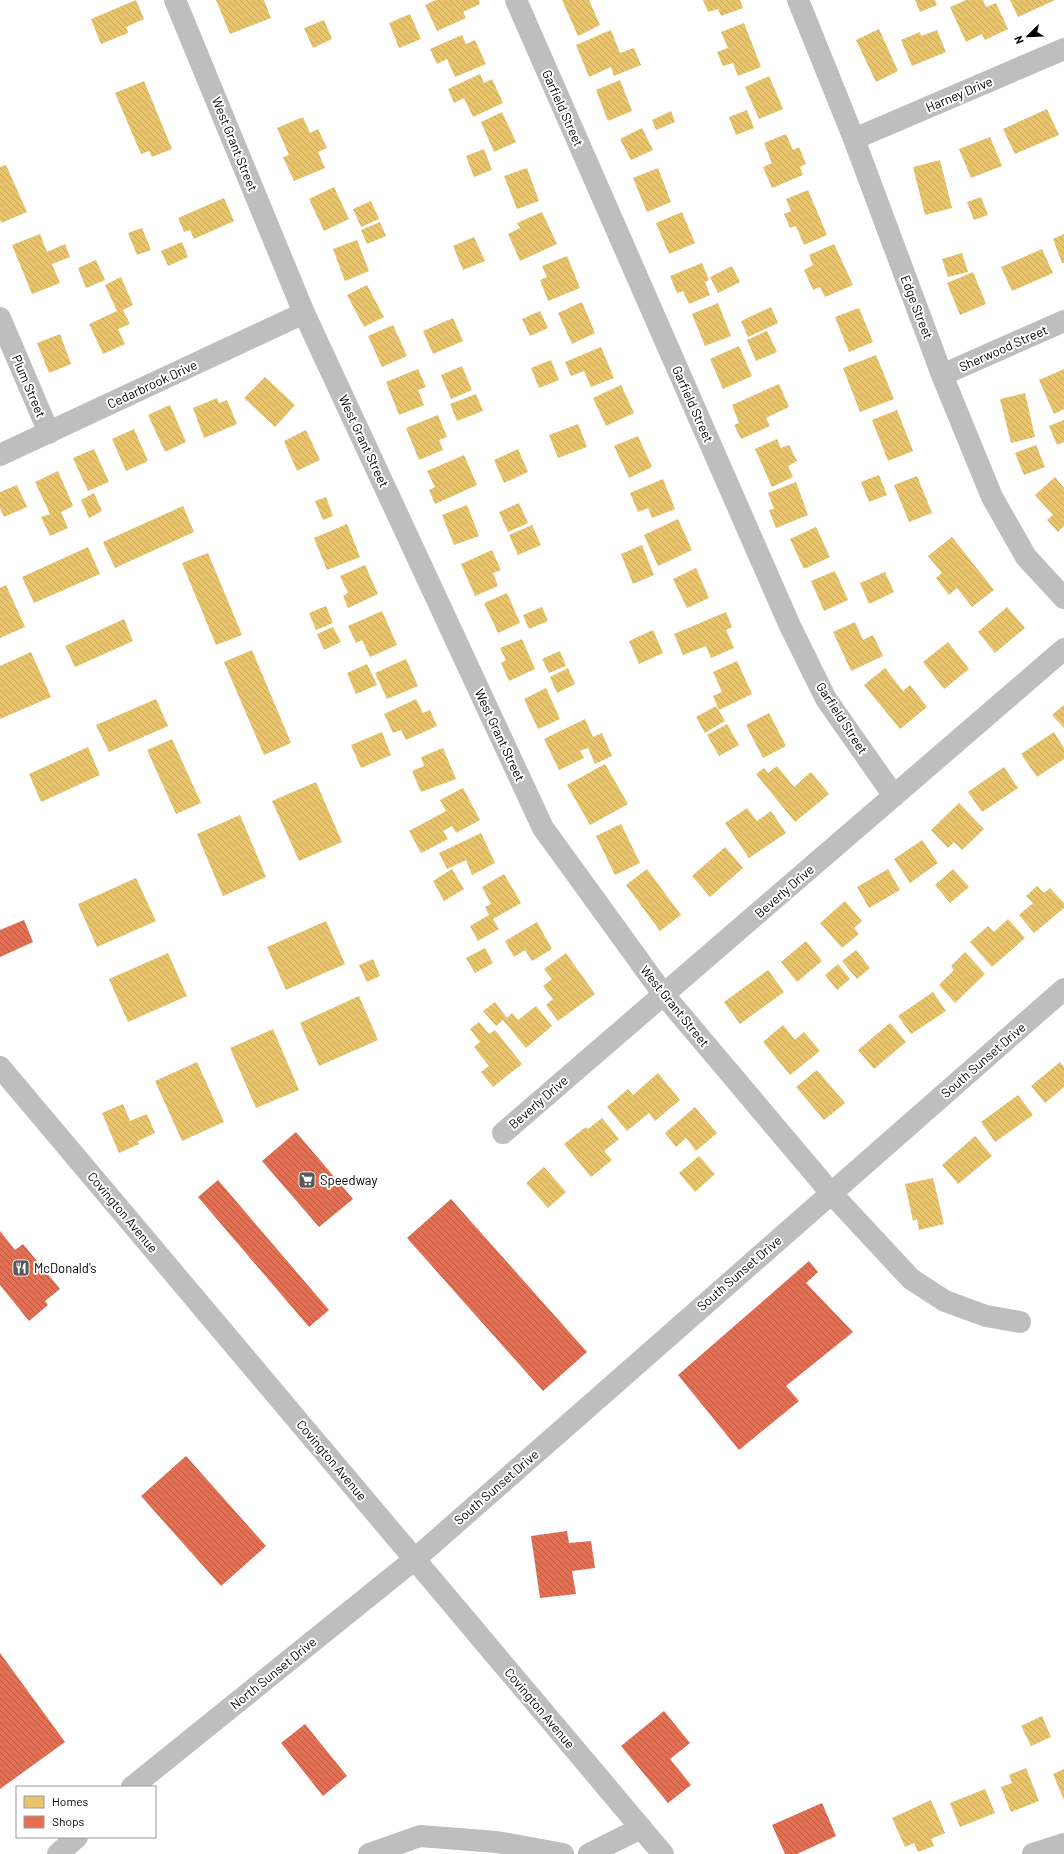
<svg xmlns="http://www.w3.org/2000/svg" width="1064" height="1854" font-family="Barlow,sans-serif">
  <defs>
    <pattern id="homes-back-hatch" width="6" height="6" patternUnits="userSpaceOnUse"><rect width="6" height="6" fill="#e9c46a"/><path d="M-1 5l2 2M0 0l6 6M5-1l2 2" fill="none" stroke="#c6a75a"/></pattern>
    <pattern id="shops-back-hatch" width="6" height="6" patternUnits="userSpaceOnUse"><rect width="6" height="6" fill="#e76f51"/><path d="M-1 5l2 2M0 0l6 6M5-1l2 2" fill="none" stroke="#b95941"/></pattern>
  </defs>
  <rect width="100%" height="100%" fill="#fff"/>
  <path fill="url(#homes-back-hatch)" d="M 136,0 L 144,19 L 126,27 L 128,33 L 101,44 L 91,19 Z
    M 216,0 L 264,0 L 271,18 L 230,34 Z
    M 436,0 L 479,0 L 480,4 L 463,12 L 466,18 L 437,31 L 425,5 Z
    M 562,0 L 589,0 L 600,25 L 578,36 Z
    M 703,0 L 740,0 L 743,8 L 721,16 L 718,9 L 708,12 Z
    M 915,0 L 935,0 L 937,5 L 920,12 Z
    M 966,0 L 983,0 L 986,7 L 996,3 L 1008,29 L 985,40 L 982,34 L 966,42 L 950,7 Z
    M 1010,0 L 1055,0 L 1018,17 Z
    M 410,14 L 421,39 L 399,48 L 389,23 Z
    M 324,20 L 332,39 L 313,48 L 304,28 Z
    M 744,23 L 761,67 L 738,76 L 733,63 L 723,66 L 717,52 L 728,48 L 721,32 Z
    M 879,29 L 898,71 L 876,82 L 856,40 Z
    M 611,30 L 620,53 L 634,48 L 641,65 L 614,76 L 611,67 L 589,77 L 576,45 Z
    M 937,30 L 946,52 L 912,66 L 901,40 L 920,32 L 921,36 Z
    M 462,35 L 466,44 L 475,40 L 486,64 L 455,77 L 447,59 L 437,64 L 430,49 Z
    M 480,74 L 484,83 L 492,79 L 503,103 L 473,117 L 464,98 L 454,103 L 448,89 Z
    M 769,76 L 783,109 L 759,119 L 745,87 Z
    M 620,80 L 632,111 L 608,121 L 596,90 Z
    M 144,81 L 172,149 L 152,157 L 149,151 L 141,154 L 115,93 Z
    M 1047,109 L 1059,135 L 1015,154 L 1003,129 Z
    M 747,110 L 754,128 L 736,135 L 729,117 Z
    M 671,111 L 675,122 L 656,130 L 652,120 Z
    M 502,112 L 516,142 L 494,152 L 481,122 Z
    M 303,117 L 310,133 L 318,129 L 327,148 L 318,152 L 325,168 L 294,181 L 283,157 L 289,155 L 277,128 Z
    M 642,128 L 653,150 L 631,160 L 620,139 Z
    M 786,134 L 793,150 L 799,147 L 806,164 L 800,167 L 803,175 L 772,188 L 763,167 L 772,163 L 764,143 Z
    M 990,137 L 1002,166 L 971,178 L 959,149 Z
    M 484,149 L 492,170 L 474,177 L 466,156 Z
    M 940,160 L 952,208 L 925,215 L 913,167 Z
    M 6,165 L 27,212 L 1,223 L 0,220 L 0,167 Z
    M 527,168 L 539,201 L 517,209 L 504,176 Z
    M 658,168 L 671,202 L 647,212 L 633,178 Z
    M 334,187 L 349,219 L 324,231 L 309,199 Z
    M 808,190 L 827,235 L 804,245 L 796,226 L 790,228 L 784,214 L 791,211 L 786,199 Z
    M 981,197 L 988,215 L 974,220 L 967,202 Z
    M 224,198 L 234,221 L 194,239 L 190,230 L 184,232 L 178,218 Z
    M 371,201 L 379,219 L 361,227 L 353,209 Z
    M 542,212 L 557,244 L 520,261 L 508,234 L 520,228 L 517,223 Z
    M 682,212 L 695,243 L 669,254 L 656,223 Z
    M 380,222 L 386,236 L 367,244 L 361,230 Z
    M 142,228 L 151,250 L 137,255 L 128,233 Z
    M 40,234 L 47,252 L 65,244 L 70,257 L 52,264 L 60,283 L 32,294 L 12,245 Z
    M 1064,234 L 1064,263 L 1062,263 L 1053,239 Z
    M 474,237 L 485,261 L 463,270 L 453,246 Z
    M 357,240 L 369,271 L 345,281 L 333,249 Z
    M 182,242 L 188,257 L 168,266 L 161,251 Z
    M 834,244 L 853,285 L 825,297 L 820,287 L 813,290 L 804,270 L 813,265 L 809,255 Z
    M 1042,249 L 1053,273 L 1012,291 L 1001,267 Z
    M 962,253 L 968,272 L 948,277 L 942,259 Z
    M 567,256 L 580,288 L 548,301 L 540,280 L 547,277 L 542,266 Z
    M 96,260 L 105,280 L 86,288 L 78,268 Z
    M 702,263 L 709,280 L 705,282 L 710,295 L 689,304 L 683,291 L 677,293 L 670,276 Z
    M 732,266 L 740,282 L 718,293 L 710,277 Z
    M 973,272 L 986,304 L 960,315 L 947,283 Z
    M 121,277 L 133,305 L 123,310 L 130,324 L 118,329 L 125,344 L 103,354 L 89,324 L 117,311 L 105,285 Z
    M 367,285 L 384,317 L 364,327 L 347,295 Z
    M 582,302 L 595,333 L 572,344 L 558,313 Z
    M 718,303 L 731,336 L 705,346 L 692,314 Z
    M 771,307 L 778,323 L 748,337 L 741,321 Z
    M 859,308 L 873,342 L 849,352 L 835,317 Z
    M 540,311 L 548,328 L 530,336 L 522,319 Z
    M 453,318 L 463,341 L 433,354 L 423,331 Z
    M 393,325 L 407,356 L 382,367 L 368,336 Z
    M 767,331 L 777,352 L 756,361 L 747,340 Z
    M 60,334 L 71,364 L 49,373 L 37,343 Z
    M 739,346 L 752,376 L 723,389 L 710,359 Z
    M 601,347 L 614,378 L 591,387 L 584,371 L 571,376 L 565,362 Z
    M 876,355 L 894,399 L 860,412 L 843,368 Z
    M 551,360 L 559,380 L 539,388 L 531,368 Z
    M 462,366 L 472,390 L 451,399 L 441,375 Z
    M 418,369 L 426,387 L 418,390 L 424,405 L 399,415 L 386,382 Z
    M 1064,369 L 1064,409 L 1054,414 L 1039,380 Z
    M 265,377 L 295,405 L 275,427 L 244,398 Z
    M 779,384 L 789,407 L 766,418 L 770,426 L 741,439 L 734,425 L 739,423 L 732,405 Z
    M 621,385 L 634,413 L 606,426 L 593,398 Z
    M 1025,393 L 1035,437 L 1011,443 L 1000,399 Z
    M 476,394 L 483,411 L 457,421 L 450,404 Z
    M 217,398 L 219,403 L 227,400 L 237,424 L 204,438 L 193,408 Z
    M 170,405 L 186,442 L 165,452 L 148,415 Z
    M 897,410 L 913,451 L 888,461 L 872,420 Z
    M 438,415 L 447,437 L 439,440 L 443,450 L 419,460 L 406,428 Z
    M 1064,420 L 1064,442 L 1057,445 L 1049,426 Z
    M 578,424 L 587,447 L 558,458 L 549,435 Z
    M 134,429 L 148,461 L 126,471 L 112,439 Z
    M 306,430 L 320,460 L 297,471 L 284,441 Z
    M 638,436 L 652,467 L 629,478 L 614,446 Z
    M 777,439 L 781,448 L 789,445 L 797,461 L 788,466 L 793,477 L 772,487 L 755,449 Z
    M 1036,445 L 1045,467 L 1024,475 L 1015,453 Z
    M 94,449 L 109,482 L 88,491 L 73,458 Z
    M 518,449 L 528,472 L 504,483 L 494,460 Z
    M 464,455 L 477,485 L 435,504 L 429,490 L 435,487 L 427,471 Z
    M 58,471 L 73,506 L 61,512 L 68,528 L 50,536 L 41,517 L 50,514 L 35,482 Z
    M 879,475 L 887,495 L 869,502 L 861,482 Z
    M 917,476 L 932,513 L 909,522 L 894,485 Z
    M 1055,477 L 1064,488 L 1064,526 L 1058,532 L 1047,520 L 1053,515 L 1035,495 Z
    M 663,479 L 675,509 L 652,518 L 648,508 L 638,512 L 630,493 Z
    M 796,482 L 808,515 L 776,528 L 769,510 L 774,509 L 768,493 Z
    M 17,485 L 27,507 L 4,517 L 0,508 L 0,492 Z
    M 94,493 L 102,511 L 89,518 L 81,500 Z
    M 326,497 L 333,516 L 323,520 L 315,501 Z
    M 519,503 L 528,523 L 508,532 L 499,512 Z
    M 467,505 L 479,536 L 454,545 L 442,515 Z
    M 183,506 L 194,532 L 115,568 L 103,542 Z
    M 678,519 L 692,550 L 658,566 L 644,535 Z
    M 347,524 L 360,557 L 327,570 L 314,538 Z
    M 532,525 L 541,545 L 518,555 L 509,535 Z
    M 816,527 L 830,557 L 804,569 L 790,539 Z
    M 952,537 L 994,590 L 972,607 L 957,588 L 949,595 L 936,578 L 942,573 L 928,556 Z
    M 642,545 L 654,575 L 633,584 L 621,554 Z
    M 88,547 L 100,574 L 34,603 L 22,577 Z
    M 492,550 L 501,570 L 493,573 L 498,586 L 475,596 L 461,564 Z
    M 208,553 L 242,635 L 216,645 L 182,563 Z
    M 365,565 L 378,594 L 348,608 L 343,596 L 348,593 L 340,576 Z
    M 696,568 L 709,598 L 687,608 L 673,579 Z
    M 835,571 L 848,600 L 824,611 L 811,581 Z
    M 885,572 L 894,592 L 869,604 L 860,583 Z
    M 6,585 L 25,627 L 0,638 L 0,588 Z
    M 507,593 L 520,623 L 498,633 L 484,603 Z
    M 326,606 L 333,623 L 316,630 L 309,613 Z
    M 542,607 L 548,621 L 529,629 L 523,615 Z
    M 1007,607 L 1025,628 L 995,653 L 978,632 Z
    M 382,611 L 397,645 L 370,657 L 362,640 L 356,643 L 348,626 Z
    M 726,612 L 732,627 L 726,630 L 734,648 L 711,658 L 706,646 L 683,655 L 674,634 Z
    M 124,619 L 133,641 L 75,667 L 65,646 Z
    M 855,622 L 863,640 L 873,635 L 883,656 L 851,671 L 833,632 Z
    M 333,627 L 341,642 L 324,650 L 317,634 Z
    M 653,630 L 663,653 L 639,664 L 629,641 Z
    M 522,639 L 535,669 L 509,681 L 501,663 L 506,660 L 500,648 Z
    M 948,642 L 969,669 L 944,689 L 923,662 Z
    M 252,650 L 291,743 L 264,755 L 224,662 Z
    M 560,651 L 566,666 L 549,673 L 542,659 Z
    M 31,652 L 51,697 L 0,719 L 0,666 Z
    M 406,659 L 418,686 L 387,699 L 375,673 Z
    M 737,661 L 752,694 L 719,710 L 713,696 L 722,692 L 713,672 Z
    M 367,664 L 377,685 L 356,694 L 347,673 Z
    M 568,668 L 575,684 L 557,693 L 550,677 Z
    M 885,668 L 903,691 L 910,685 L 927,707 L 900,729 L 864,685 Z
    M 546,688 L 560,719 L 538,729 L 524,699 Z
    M 156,699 L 168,726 L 109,752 L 96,725 Z
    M 416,699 L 423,713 L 430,710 L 437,726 L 406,740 L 401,730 L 393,733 L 384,714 Z
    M 1064,705 L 1064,728 L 1052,715 Z
    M 716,706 L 725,721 L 705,733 L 696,717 Z
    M 769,713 L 786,746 L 763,758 L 746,725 Z
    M 585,719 L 593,737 L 602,733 L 612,756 L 595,764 L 588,748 L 580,751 L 584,758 L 559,770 L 544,739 Z
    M 727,724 L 739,745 L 719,756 L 707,735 Z
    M 382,732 L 391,755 L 361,768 L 351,745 Z
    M 1054,732 L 1064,748 L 1064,759 L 1037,777 L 1021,754 Z
    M 172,739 L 201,803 L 176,814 L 147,750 Z
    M 88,747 L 100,775 L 41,802 L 29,774 Z
    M 443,748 L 456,779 L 421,792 L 412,771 L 424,766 L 421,757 Z
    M 605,764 L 628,804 L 590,825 L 567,785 Z
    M 777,766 L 794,787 L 811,772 L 829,794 L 795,822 L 756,774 L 764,768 L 768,773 Z
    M 1004,767 L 1018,788 L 982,812 L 968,792 Z
    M 316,782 L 342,842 L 299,861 L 272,801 Z
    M 463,788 L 480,820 L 456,833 L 452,826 L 443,831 L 448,839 L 421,853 L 409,831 L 446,811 L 440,800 Z
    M 959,803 L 984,829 L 962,850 L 954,842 L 948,848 L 931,830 Z
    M 747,808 L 757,821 L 771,811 L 786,833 L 749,858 L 725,823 Z
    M 240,815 L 266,877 L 223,896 L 197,834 Z
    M 621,824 L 640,863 L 615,875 L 596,836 Z
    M 481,833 L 495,863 L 472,875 L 466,860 L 447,869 L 439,853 Z
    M 922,840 L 938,863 L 910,883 L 894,859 Z
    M 725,847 L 743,868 L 710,897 L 692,876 Z
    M 452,869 L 464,889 L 444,901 L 433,881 Z
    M 647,869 L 681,915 L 660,931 L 626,885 Z
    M 888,869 L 900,890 L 869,908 L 857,887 Z
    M 953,869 L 969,887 L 950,903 L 935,885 Z
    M 504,874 L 521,903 L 493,919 L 499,929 L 478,941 L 470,926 L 489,915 L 485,907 L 491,904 L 482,887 Z
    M 136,878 L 156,921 L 97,947 L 78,904 Z
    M 1037,886 L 1044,893 L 1050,888 L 1064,903 L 1064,908 L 1034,933 L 1019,915 L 1033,903 L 1026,896 Z
    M 845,901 L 862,921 L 854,928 L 859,934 L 842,948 L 820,923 Z
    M 1008,919 L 1025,938 L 992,967 L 970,942 L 988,926 L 994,932 Z
    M 326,921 L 345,964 L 286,990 L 267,947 Z
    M 537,922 L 552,949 L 532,961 L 525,950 L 514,957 L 505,941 Z
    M 806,941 L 822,961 L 797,982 L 781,962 Z
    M 485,948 L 493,963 L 475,973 L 466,958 Z
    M 856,950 L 870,968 L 857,979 L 842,961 Z
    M 965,952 L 985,974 L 955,1003 L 939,985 L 954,970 L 951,966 Z
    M 168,953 L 187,996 L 128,1022 L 109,979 Z
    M 566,953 L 595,994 L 558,1021 L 546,1005 L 553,999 L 543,986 L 552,979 L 544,969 Z
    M 373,959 L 380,976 L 367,982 L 359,965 Z
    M 838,964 L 850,979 L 837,990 L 825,975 Z
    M 768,970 L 784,992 L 740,1024 L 724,1002 Z
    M 933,992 L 946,1011 L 911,1034 L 898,1016 Z
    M 359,996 L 378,1040 L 319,1066 L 300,1023 Z
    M 495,1002 L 507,1018 L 512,1013 L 518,1020 L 536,1006 L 552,1026 L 526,1048 L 503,1020 L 496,1026 L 483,1011 Z
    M 479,1022 L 489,1034 L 495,1030 L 522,1064 L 493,1087 L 481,1072 L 489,1066 L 474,1047 L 480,1042 L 470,1029 Z
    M 890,1023 L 906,1042 L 874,1069 L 858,1050 Z
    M 783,1025 L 795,1040 L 804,1032 L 820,1051 L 790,1075 L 763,1042 Z
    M 273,1029 L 299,1090 L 256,1108 L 230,1048 Z
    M 197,1062 L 224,1122 L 182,1141 L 155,1081 Z
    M 1060,1062 L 1064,1067 L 1064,1087 L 1045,1103 L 1031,1086 Z
    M 817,1070 L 845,1103 L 824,1120 L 796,1087 Z
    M 658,1073 L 680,1100 L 655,1121 L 649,1113 L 627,1131 L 607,1107 L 628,1089 L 633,1095 Z
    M 1018,1095 L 1033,1115 L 995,1142 L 981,1122 Z
    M 123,1104 L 130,1121 L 147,1114 L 155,1133 L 138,1141 L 139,1144 L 119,1153 L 102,1113 Z
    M 695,1107 L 717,1133 L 696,1151 L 686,1138 L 676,1147 L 665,1133 Z
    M 602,1118 L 619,1139 L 604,1151 L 612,1160 L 591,1177 L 564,1144 L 586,1127 L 588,1129 Z
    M 975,1136 L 992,1156 L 958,1184 L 942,1165 Z
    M 699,1156 L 715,1174 L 695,1192 L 679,1173 Z
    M 544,1167 L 566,1192 L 548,1208 L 526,1183 Z
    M 933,1178 L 944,1224 L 919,1230 L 917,1219 L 913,1221 L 905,1184 Z
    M 1042,1716 L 1051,1737 L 1031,1746 L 1021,1726 Z
    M 1026,1768 L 1039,1801 L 1011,1812 L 1001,1787 L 1012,1783 L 1009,1775 Z
    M 1064,1769 L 1064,1800 L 1053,1774 Z
    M 985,1789 L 995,1813 L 960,1827 L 950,1803 Z
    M 931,1800 L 945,1833 L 931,1839 L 934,1846 L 918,1852 L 914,1843 L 905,1847 L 892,1818 Z"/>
  <path fill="url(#shops-back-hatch)" d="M 24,920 L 33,942 L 0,957 L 0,930 Z
    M 296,1132 L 353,1199 L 319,1227 L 262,1161 Z
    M 218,1180 L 329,1310 L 309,1327 L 198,1197 Z
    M 451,1199 L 587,1352 L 543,1391 L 407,1238 Z
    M 0,1231 L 15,1250 L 23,1244 L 60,1289 L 45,1301 L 48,1305 L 29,1321 L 0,1285 Z
    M 809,1261 L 818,1272 L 806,1283 L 853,1332 L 786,1386 L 799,1401 L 739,1450 L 678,1375 Z
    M 186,1456 L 266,1546 L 221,1586 L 141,1496 Z
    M 567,1531 L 569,1543 L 591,1541 L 595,1568 L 572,1571 L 576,1594 L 540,1598 L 531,1536 Z
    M 0,1653 L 65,1742 L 0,1789 Z
    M 664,1711 L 690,1743 L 670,1759 L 691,1785 L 668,1803 L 621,1746 Z
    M 305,1724 L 347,1776 L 323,1796 L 281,1743 Z
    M 822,1803 L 836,1836 L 797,1854 L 785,1854 L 772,1825 Z"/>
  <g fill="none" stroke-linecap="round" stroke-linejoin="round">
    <path stroke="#bebebe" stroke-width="22" d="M 175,0 L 304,313 L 543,828 L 664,995 L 831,1193 L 911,1279 L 945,1301 L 986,1316 L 1020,1322
      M 516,0 L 790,626 L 826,699 L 894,796
      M 798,0 L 854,139 L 942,375 L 992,497 L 1026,557 L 1064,598
      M 854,139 L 1064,49
      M 0,318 L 49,433
      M 942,375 L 1064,321
      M 0,455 L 304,313
      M 503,1133 L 1064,649
      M 415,1559 L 1064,989
      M 369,1854 L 420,1836 L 497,1842 L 563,1854
      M 589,1854 L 641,1828
      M 1033,1854 L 1064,1844"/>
    <path stroke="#bebebe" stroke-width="22" d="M 0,1067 L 663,1854
      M 132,1787 L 415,1559
      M 58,1854 L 77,1837"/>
  </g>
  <defs>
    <g id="supermarket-square" transform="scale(0.9)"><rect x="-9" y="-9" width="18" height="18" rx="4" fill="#595959" stroke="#fff"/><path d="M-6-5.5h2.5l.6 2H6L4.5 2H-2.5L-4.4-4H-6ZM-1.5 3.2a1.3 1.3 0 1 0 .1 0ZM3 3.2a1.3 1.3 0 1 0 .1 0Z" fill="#fff"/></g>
    <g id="restaurant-square" transform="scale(0.9)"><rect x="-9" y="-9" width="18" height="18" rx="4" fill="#595959" stroke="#fff"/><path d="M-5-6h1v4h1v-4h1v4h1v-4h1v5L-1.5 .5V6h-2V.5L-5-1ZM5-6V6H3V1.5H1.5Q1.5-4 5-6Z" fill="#fff"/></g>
  </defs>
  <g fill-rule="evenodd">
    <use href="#supermarket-square" x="307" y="1180"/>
    <use href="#restaurant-square" x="21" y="1268"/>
  </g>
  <g text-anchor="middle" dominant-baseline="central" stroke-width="4" stroke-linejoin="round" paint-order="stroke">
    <g font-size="13" fill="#000" stroke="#fff">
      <text transform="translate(959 94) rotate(-23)">Harney Drive</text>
      <text transform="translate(563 108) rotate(66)">Garfield Street</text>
      <text transform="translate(235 144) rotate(68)">West Grant Street</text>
      <text transform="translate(917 307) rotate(69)">Edge Street</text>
      <text transform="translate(1003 348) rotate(-24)">Sherwood Street</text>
      <text transform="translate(152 384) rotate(-25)">Cedarbrook Drive</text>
      <text transform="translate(29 386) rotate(67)">Plum Street</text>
      <text transform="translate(693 404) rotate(66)">Garfield Street</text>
      <text transform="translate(364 441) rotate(65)">West Grant Street</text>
      <text transform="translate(842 718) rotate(57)">Garfield Street</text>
      <text transform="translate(500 735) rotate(65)">West Grant Street</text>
      <text transform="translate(784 891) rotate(-41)">Beverly Drive</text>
      <text transform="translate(675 1006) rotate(51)">West Grant Street</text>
      <text transform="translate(983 1060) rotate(-41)">South Sunset Drive</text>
      <text transform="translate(538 1102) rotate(-41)">Beverly Drive</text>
      <text transform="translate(123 1212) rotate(50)">Covington Avenue</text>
      <text transform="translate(739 1273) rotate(-41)">South Sunset Drive</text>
      <text transform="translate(332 1460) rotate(50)">Covington Avenue</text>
      <text transform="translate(496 1487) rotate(-41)">South Sunset Drive</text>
      <text transform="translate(273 1673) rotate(-39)">North Sunset Drive</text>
      <text transform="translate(540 1708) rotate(50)">Covington Avenue</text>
    </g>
    <g font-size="13" fill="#000" stroke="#fff" text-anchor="start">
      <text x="320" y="1180">Speedway</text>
      <text x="34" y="1268">McDonald's</text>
    </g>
  </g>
  <rect x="16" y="1786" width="140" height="52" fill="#ffffff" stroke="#999999"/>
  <rect x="24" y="1796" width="20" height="12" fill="#e9c46a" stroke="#999999"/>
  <text x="52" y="1806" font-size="12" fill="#000000">Homes</text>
  <rect x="24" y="1816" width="20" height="12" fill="#e76f51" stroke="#999999"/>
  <text x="52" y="1826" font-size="12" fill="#000000">Shops</text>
  <g transform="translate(1028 36) rotate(247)" stroke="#ffffff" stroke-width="3" paint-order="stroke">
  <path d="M0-3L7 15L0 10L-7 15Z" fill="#000000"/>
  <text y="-6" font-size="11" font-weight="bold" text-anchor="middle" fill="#000000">N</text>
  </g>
</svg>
